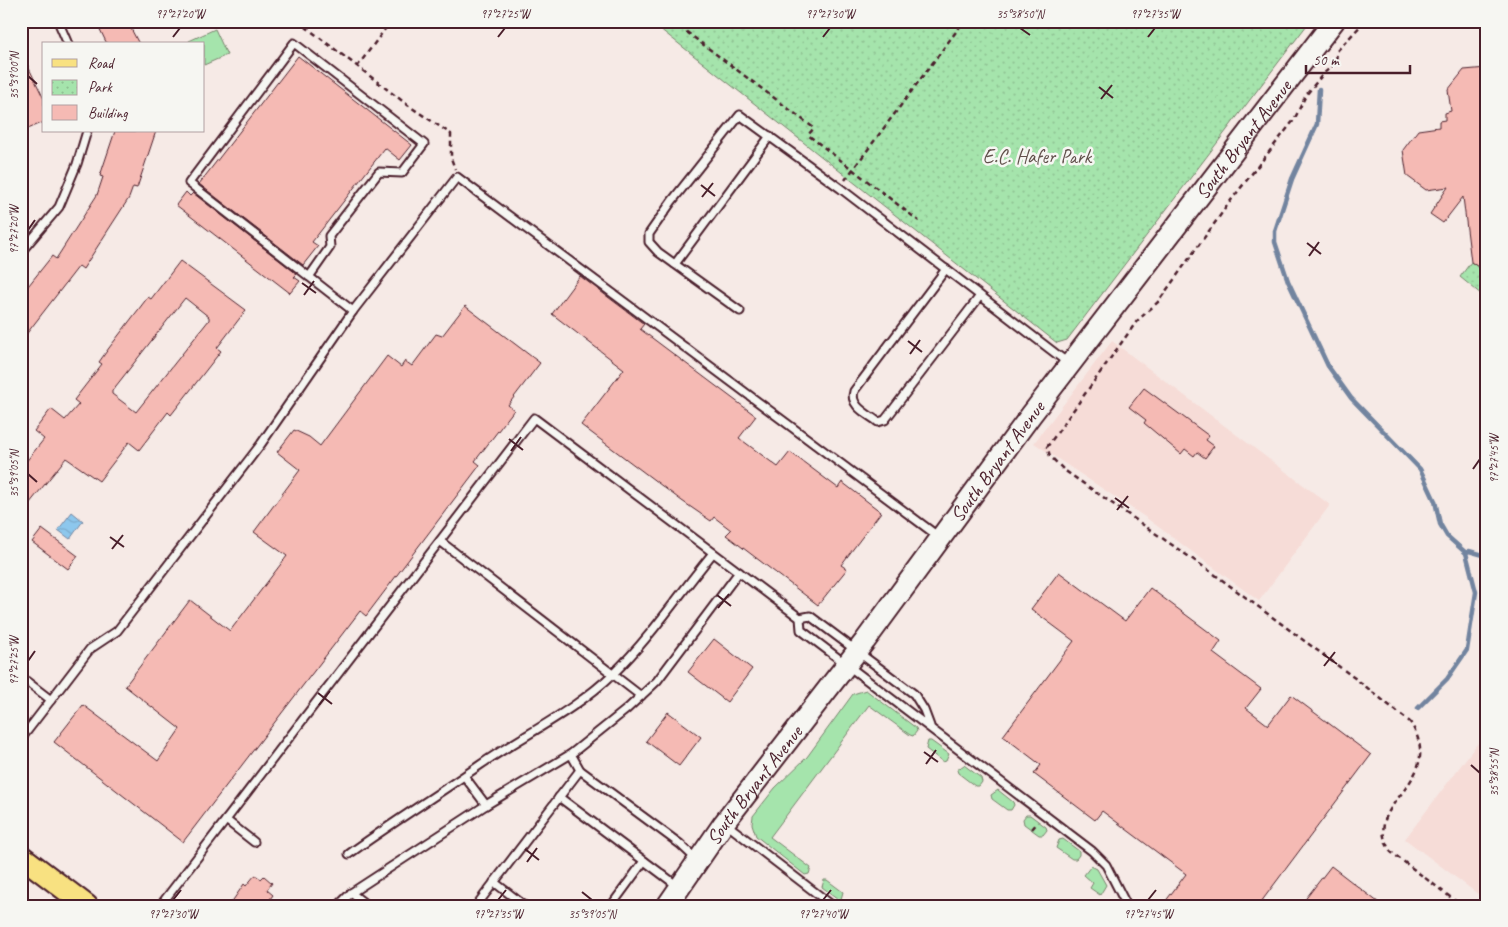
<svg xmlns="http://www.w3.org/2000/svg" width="1508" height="927" viewBox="0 0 1508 927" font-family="Caveat,sans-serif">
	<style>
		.built { fill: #f6dcd7 }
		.grass { fill: #a5e4ac; stroke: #78826c }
		.park { fill: url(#park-dots); stroke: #78826c }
		.water { fill: url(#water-waves); stroke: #72849f }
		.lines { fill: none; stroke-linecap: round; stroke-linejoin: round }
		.stream { stroke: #72849f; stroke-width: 4.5 }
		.building { fill: #f5bab4; stroke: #4a1f2b; fill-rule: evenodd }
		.service-casing { stroke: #4a1f2b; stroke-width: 11 }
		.secondary-casing { stroke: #4a1f2b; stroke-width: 24 }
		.primary-casing { stroke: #4a1f2b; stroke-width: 25 }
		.path { stroke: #4a1f2b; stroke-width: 2.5; stroke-dasharray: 5 4; stroke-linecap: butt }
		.service { stroke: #f6f6f2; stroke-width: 7 }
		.secondary { stroke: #f6f6f2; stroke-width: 20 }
		.primary { stroke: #f8e181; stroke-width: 21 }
		.ticks { fill: none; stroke: #4a1f2b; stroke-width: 2 }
		.labels { text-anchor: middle; stroke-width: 5; stroke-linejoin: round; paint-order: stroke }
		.street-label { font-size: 20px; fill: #4a1f2b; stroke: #f6f6f2 }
		.park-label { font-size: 20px; fill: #61504b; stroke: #f6f6f2 }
		.neatline { fill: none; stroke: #4a1f2b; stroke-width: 2 }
		.ticks-label { font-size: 12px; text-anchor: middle; fill: #4a1f2b }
	</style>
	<defs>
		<pattern id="park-dots" width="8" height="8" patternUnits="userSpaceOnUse" patternTransform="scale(1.25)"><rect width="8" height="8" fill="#a5e4ac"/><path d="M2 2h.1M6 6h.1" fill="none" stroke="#90c394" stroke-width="1.8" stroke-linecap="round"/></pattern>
		<pattern id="water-waves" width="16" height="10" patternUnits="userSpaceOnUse" patternTransform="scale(1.25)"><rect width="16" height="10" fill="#8dc7ed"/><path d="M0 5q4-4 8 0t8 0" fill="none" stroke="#7baacb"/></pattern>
	</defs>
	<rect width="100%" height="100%" fill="#f6eae6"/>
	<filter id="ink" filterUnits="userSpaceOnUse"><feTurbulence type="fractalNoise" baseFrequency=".02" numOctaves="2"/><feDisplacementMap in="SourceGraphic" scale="10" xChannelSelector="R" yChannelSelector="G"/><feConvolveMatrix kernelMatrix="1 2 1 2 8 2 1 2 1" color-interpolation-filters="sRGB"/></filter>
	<g filter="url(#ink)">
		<g class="built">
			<polygon points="1112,341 1330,505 1259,601 1145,517 1034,443"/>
			<polygon points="1487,731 1487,901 1405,839"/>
		</g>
		<g class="grass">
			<polygon points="215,29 227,55 204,65 204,44 190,44 189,41"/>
			<polygon points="866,690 916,728 917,731 913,736 910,735 869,705 770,837 811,868 809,874 805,875 756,836 752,824 753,816 775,788 807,757 853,694"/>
			<polygon points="928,741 931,741 949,754 946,761 943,762 926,749"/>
			<polygon points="964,765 981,778 982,782 979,786 975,786 958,773 957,770"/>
			<polygon points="998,790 1013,802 1014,805 1011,810 1007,810 992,799 991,795"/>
			<polygon points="1026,815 1030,815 1046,827 1047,830 1043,835 1039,835 1024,824 1023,819"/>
			<polygon points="1063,839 1079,851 1079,855 1076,859 1072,859 1056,848 1059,840"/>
			<polygon points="1091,866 1097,869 1106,885 1100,895 1090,888 1093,883 1084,875"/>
			<polygon points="824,880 827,880 843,892 841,899 838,899 822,887"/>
		</g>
		<g class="park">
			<polygon points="650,21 1310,21 1067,340 1057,343"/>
			<polygon points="1471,262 1487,273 1487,299 1460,277"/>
		</g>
		<polygon class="water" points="72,512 83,521 70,539 58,530"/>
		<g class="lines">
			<g class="stream">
				<polyline points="1319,89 1317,124 1292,179 1275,231 1275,242 1288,281 1328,366 1351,398 1420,469 1435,501 1440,524 1447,536 1466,553 1476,592 1467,650 1447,679 1418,708"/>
				<polyline points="1466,553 1469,551 1487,556"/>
			</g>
		</g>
		<g class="building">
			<polygon points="96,21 127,21 139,44 107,44"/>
			<polygon points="21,52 44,99 44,122 21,132"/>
			<polygon points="298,56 412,145 400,160 385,148 312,242 318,246 303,265 199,184"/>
			<polygon points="1487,68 1487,273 1471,262 1463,197 1443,223 1430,214 1448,187 1426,190 1407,176 1403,150 1418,130 1439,127 1439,121 1445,120 1445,113 1451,111 1448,90 1464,70"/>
			<polygon points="115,131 156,131 137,188 133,187 129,198 83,269 79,266 21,341 21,295 52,256 56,259 97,195 103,177 100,176"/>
			<polygon points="186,192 190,196 193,193 297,274 294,277 300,281 290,293 176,205"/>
			<path d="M180,261L246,310L217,348L221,351L171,415L168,412L139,450L129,442L99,481L66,458L21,514V468L44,439L34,431L51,409L65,420L79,404L74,400L102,364L99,362L109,348L148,297L151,299ZM185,298L209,317V320L136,412L112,394V391Z"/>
			<polygon points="580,276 644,324 640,329 756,416 739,438 778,467 790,452 838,488 842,482 881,512 841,565 847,569 818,605 726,535 731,530 714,517 711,521 682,501 581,425 624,369 552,314"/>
			<polygon points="465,306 540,363 508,405 514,410 475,461 480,465 366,616 360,611 183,842 54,742 83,705 158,761 180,729 125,686 190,600 230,631 287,556 254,532 300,470 277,452 294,430 309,437 320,446 387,356 401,367 405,361 412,366 436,334 442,336"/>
			<polygon points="1144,388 1209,436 1206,440 1214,446 1205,458 1197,452 1194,456 1185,449 1181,454 1144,423 1146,420 1129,407"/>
			<polygon points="42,529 78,556 68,569 32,542"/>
			<polygon points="1059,572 1125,621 1150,588 1221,641 1213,653 1261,689 1246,708 1268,725 1291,695 1371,755 1258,906 1162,906 1186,874 1102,811 1095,820 1034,774 1041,765 1003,736 1074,641 1031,609"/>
			<polygon points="714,639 752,669 727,702 688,672"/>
			<polygon points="668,712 701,737 679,766 646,741"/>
			<polygon points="1331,866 1383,906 1300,906"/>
			<polygon points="255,875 261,879 264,876 272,883 267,890 273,895 265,906 229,906 244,884 246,886"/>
		</g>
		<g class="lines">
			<g class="service-casing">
				<g id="service">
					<polyline points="58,21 68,44"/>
					<polyline points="21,252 59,207 77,164 87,131"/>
					<polyline points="675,264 770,136"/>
					<path d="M946,269L854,391C849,406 868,414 878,422L885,420L980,296"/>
					<polyline points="309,277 330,247 329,236 379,172 402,173 424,144 294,43 189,183 353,311"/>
					<polyline points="740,311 658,252 649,242 649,234 672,201 740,115 840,188 1068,363"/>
					<polyline points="440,541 641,696"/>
					<polyline points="800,618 810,616 914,694 924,710 930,726"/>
					<polyline points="21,677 51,700"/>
					<polyline points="21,739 90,649 117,631 261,444 353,311 457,177 939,537"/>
					<polyline points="571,754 580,770 680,844 696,859"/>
					<polyline points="465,777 486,805"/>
					<polyline points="559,797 679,887"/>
					<polyline points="226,820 254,842"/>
					<polyline points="725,823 833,906"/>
					<path d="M349,854C392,823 437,795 480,765C525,734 575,711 614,673C651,637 680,593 713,553"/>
					<polyline points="494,882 525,906"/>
					<polyline points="351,893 368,906"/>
					<polyline points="160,906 534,418 800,618 801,630 1092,851 1106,865 1127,906"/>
					<polyline points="338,906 351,893 486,805 571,754 627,709 657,681 739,572"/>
					<polyline points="476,906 580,770"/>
					<polyline points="611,906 644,861"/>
				</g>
			</g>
			<g class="secondary-casing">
				<g id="secondary">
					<path id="s1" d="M667,906L724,823L865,641L1031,415L1334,21"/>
				</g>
			</g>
			<g class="primary-casing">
				<polyline id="primary" points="21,856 87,906"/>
			</g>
			<g class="path">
				<polyline points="298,21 409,106 451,134 451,158 455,169"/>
				<polyline points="672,21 814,128 808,135 919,221"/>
				<path d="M1365,21L1337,51L1336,63L1323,74L1306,95L1294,120L1232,199L1158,302L1137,321L1047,447L1050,456L1064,470L1214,574L1360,682L1410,722C1450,785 1357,802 1391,852L1462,906"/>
				<polyline points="357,67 391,21"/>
				<polyline points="845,180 964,21"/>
				<polyline points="1032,829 1038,822"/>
			</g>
			<use href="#service" class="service"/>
			<use href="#secondary" class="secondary"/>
			<use href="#primary" class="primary"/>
		</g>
	</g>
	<path class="ticks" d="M1020,28L1030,35M173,37L180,28M498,37L505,28M823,37L830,28M1148,37L1155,28M28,76L37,84M1099,87L1113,98M1101,99L1112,85M701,185L715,196M702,197L713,183M28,230L35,220M1307,243L1321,254M1309,256L1319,242M302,283L316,293M304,295L314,281M908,341L922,352M910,354L920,340M509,439L523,450M511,451L521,437M1473,469L1480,459M28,474L37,482M1115,498L1129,508M1117,510L1128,496M110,537L124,547M112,549L123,535M717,595L731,606M718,608L729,594M1323,654L1337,664M28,661L35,651M1324,666L1335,652M318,693L332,704M319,705L330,691M924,752L938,762M926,764L936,750M1471,765L1480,773M525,849L539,860M527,862L537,848M582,892L592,900M173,900L181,890M498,900L506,890M823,900L831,890M1148,900L1156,890"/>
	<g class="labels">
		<g class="street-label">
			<text dy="7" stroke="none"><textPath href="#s1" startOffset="959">South Bryant Avenue</textPath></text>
			<text dy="7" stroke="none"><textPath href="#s1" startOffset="554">South Bryant Avenue</textPath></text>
			<text dy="7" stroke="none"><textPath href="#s1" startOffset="149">South Bryant Avenue</textPath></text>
		</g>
		<g class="park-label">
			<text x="1037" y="163">E.C. Hafer Park</text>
		</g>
	</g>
	<rect width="1508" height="927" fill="none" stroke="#f6f6f2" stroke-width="55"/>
	<rect x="42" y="42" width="162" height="90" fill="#f6f6f2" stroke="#b1a0a2"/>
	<rect x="52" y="59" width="25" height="8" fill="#f8e181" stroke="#b1a0a2"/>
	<text x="88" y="68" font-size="15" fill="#4a1f2b">Road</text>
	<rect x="52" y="80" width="25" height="15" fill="url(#park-dots)" stroke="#b1a0a2"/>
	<text x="88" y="92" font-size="15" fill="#4a1f2b">Park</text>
	<rect x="52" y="105" width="25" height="15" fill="#f5bab4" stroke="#b1a0a2"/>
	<text x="88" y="118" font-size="15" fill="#4a1f2b">Building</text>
	<path d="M1306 65v8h104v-8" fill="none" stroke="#4a1f2b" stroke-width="2.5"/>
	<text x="1313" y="65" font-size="15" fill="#4a1f2b" stroke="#f6f6f2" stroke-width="4" paint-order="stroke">50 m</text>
	<rect x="28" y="28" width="1452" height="872" class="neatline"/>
	<g class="ticks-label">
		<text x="180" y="18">97°27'20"W</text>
		<text x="505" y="18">97°27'25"W</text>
		<text x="830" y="18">97°27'30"W</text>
		<text x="1020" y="18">35°38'50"N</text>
		<text x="1155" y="18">97°27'35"W</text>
		<text transform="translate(14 76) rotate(-90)" y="4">35°39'00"N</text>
		<text transform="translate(14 230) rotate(-90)" y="4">97°27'20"W</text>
		<text transform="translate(1494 459) rotate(-90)" y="4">97°27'45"W</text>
		<text transform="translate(14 474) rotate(-90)" y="4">35°39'05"N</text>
		<text transform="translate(14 661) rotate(-90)" y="4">97°27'25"W</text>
		<text transform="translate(1494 773) rotate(-90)" y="4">35°38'55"N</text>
		<text x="173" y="918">97°27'30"W</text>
		<text x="498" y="918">97°27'35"W</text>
		<text x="592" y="918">35°39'05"N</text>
		<text x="823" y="918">97°27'40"W</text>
		<text x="1148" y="918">97°27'45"W</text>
	</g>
</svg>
